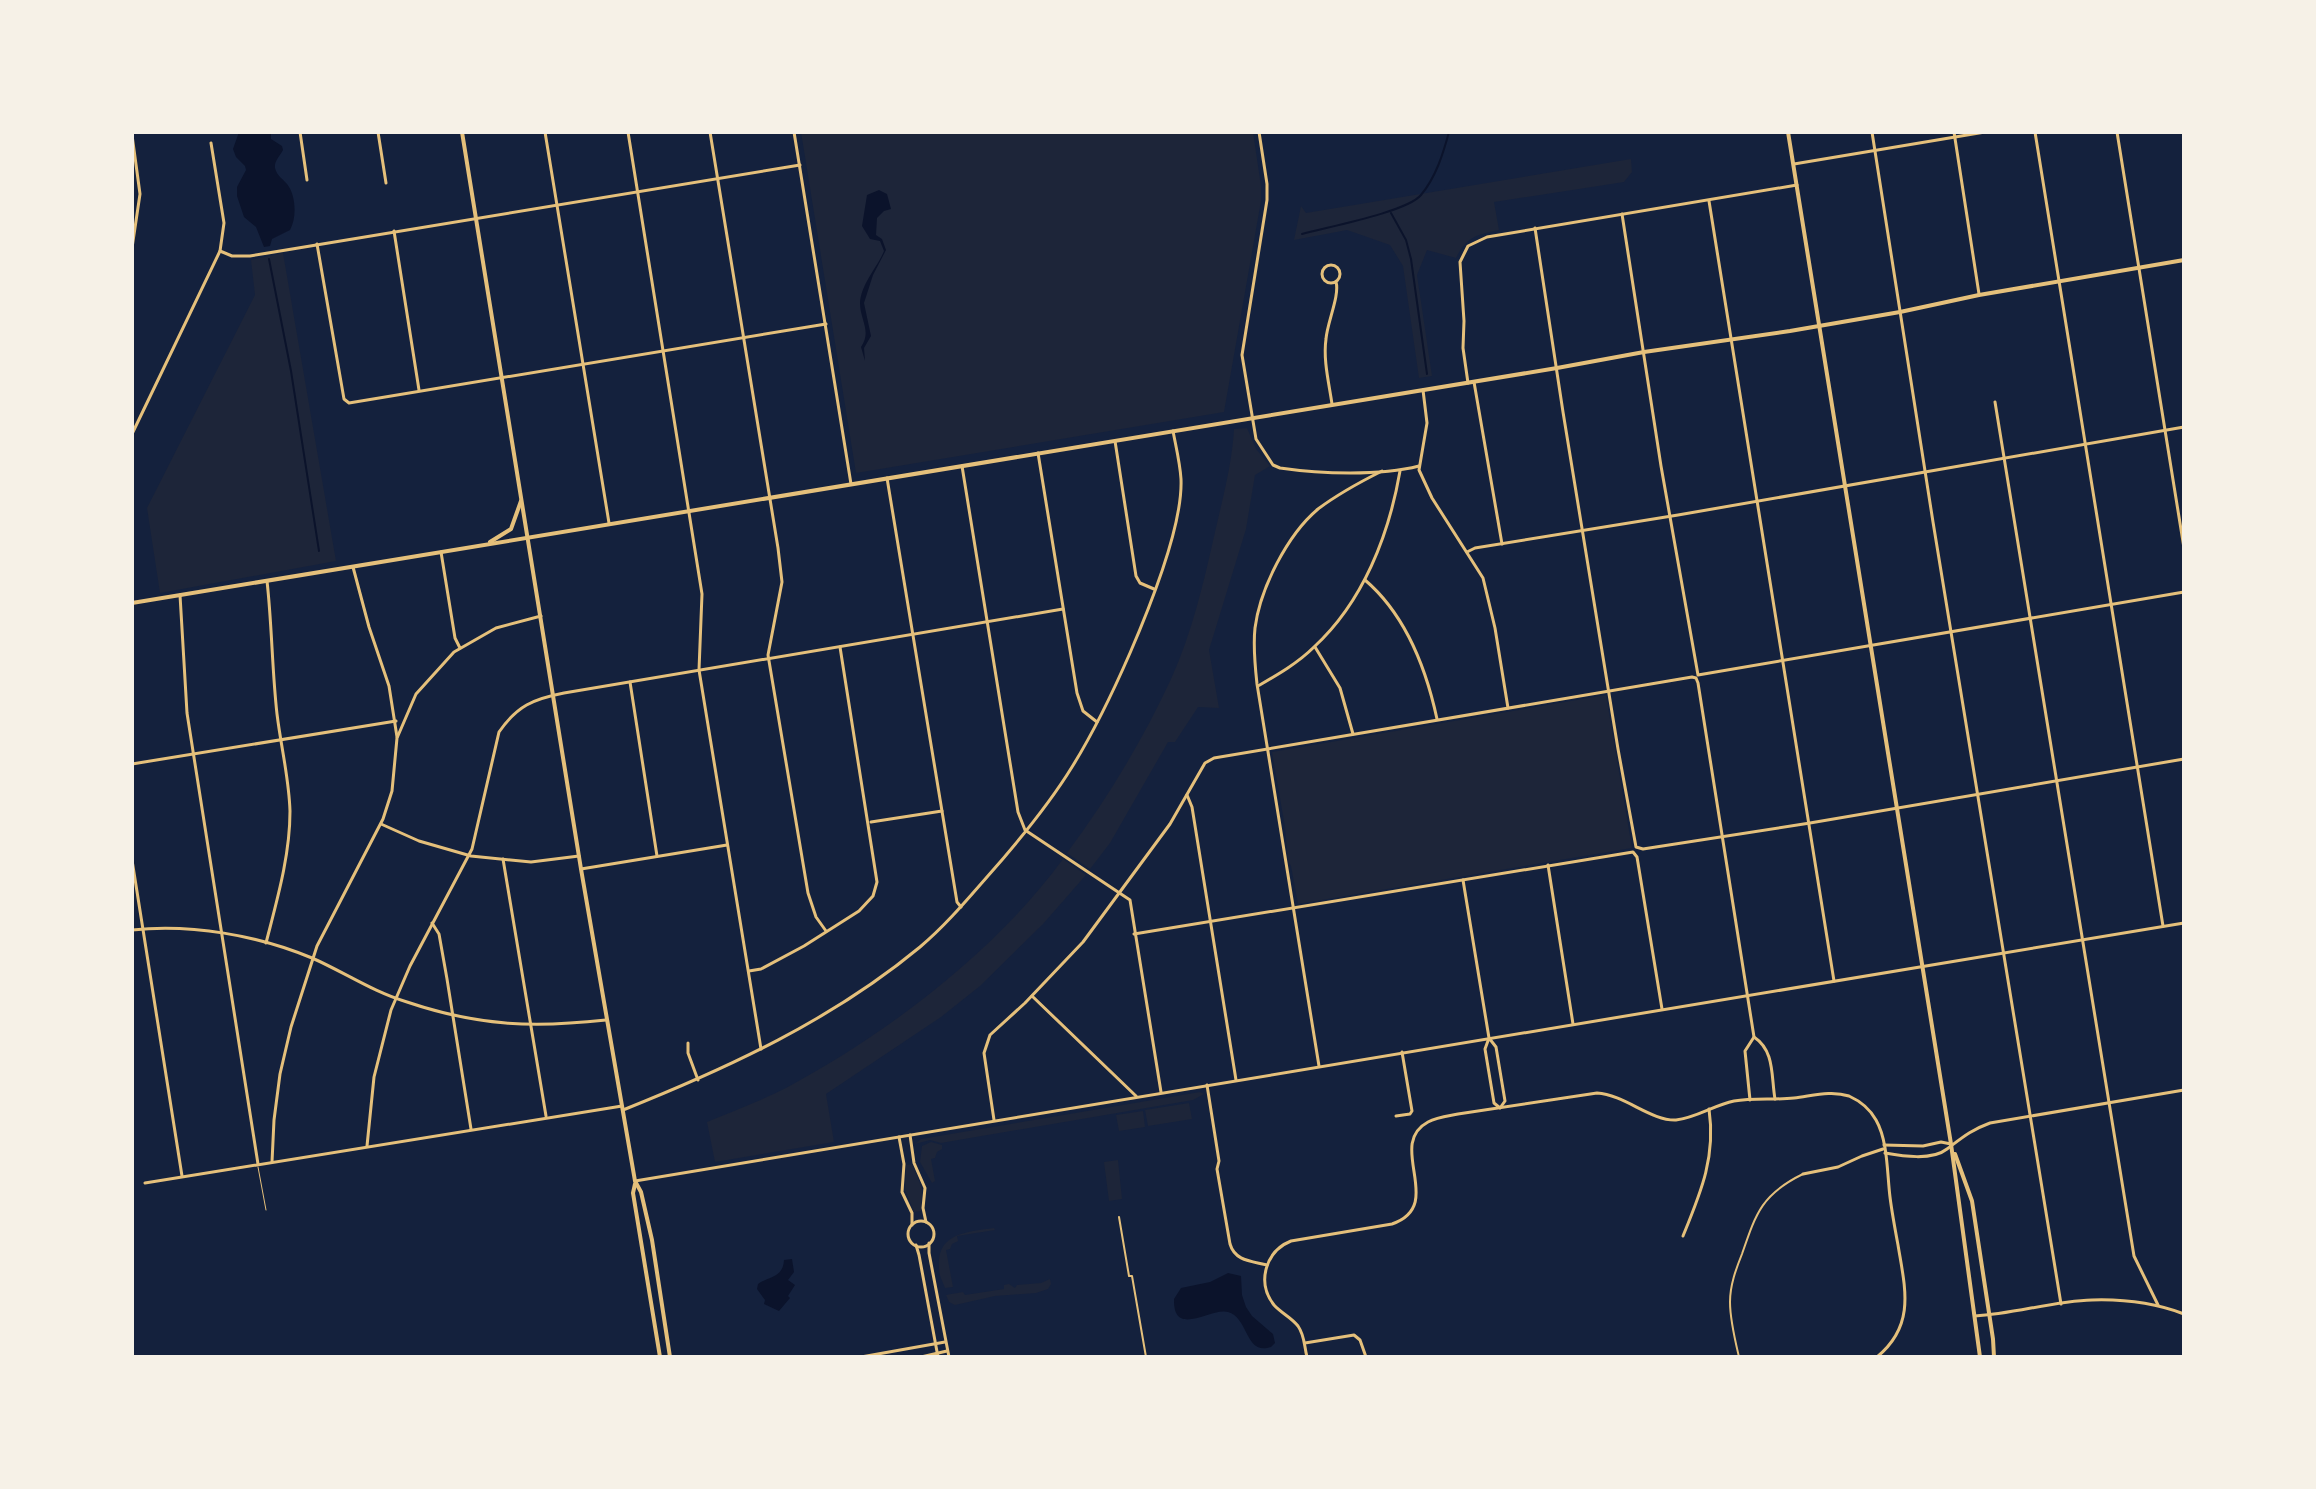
<svg xmlns="http://www.w3.org/2000/svg" width="2316" height="1489" viewBox="0 0 2316 1489" font-family="Inter,sans-serif">
	<style>
		.green { fill: #1d2539 }
		.water { fill: #0b132b }
		.lines { fill: none; stroke-linecap: round; stroke-linejoin: round }
		.stream { stroke: #0b132b; stroke-width: 2 }
		.service { stroke: #e5c07b; stroke-width: 1 }
		.pedestrian { stroke: #e5c07b; stroke-width: 2 }
		.minor { stroke: #e5c07b; stroke-width: 3 }
		.tertiary { stroke: #e5c07b; stroke-width: 3 }
		.secondary { stroke: #e5c07b; stroke-width: 4 }
	</style>
	<rect width="100%" height="100%" fill="#14213d"/>
	<g class="green">
		<polygon points="801,132 1253,132 1261,186 1261,201 1224,412 856,473"/>
		<path d="M1631,159L1632,172L1624,182L1494,202L1499,230C1477,235 1467,236 1456,258L1427,250L1417,275L1432,376L1419,378L1403,266L1390,245L1347,230L1294,240L1301,206L1306,213Z"/>
		<polygon points="283,253 336,561 160,593 147,508 255,295 251,260"/>
		<path d="M1247,428L1256,449L1270,466L1255,475L1246,529L1209,650L1219,708L1198,707L1175,742H1168L1110,843L1090,869L1067,853C1107,799 1143,740 1171,679C1192,633 1204,581 1215,532C1223,497 1232,464 1234,429Z"/>
		<polygon points="1606,695 1632,848 1298,904 1291,866 1288,861 1285,827 1272,752"/>
		<path d="M1063,859L1086,875L1043,924L980,986L941,1017L826,1094L834,1142L715,1162L707,1122C733,1111 761,1101 786,1088C888,1033 994,953 1063,859Z"/>
		<polygon points="1200,1092 1204,1094 1193,1100 941,1143 930,1140 915,1144 921,1139"/>
		<polygon points="1189,1103 1192,1119 1148,1126 1145,1110"/>
		<polygon points="1143,1111 1145,1127 1119,1131 1116,1115"/>
		<polygon points="931,1142 942,1145 942,1149 937,1152 935,1158 931,1159 935,1181 932,1183 920,1162 922,1146"/>
		<polygon points="1118,1160 1122,1199 1109,1201 1104,1162"/>
		<polygon points="912,1164 922,1188 921,1211 914,1212 905,1190 906,1165"/>
		<path d="M994,1228L995,1230L957,1236L958,1241L952,1244L950,1249L946,1250L953,1287L945,1288C943,1282 939,1276 939,1269C936,1233 966,1232 994,1228Z"/>
		<polygon points="1050,1279 1051,1284 1048,1289 1036,1293 995,1296 955,1305 949,1302 946,1295 963,1292 965,1295 1004,1289 1004,1285 1009,1284 1015,1288 1017,1285 1041,1283"/>
	</g>
	<g class="water">
		<path d="M239,132H273L271,134V139L282,146L283,150C280,156 274,161 275,168C277,176 283,179 287,184C296,195 297,218 290,230L272,239L270,246L264,247L256,227L244,217L237,196V187L246,170L245,166L236,157L233,149Z"/>
		<path d="M879,190L887,194L891,209L884,211L877,218L876,235L882,239L886,250L873,275L864,303L871,336L864,348L865,361L861,347C872,331 860,320 860,303C861,284 877,268 884,251L880,241L870,239L862,226L867,195Z"/>
		<path d="M792,1259L794,1272L788,1280L795,1285L788,1296L790,1298L779,1311L764,1304L765,1300L757,1289L758,1284C769,1276 783,1278 784,1260Z"/>
		<path d="M1228,1273L1241,1276L1242,1295L1246,1307L1252,1316L1273,1334L1275,1343L1271,1347C1245,1356 1249,1318 1228,1312C1211,1307 1173,1339 1174,1299L1181,1288L1210,1282Z"/>
	</g>
	<g class="lines">
		<g class="stream">
			<polyline points="1391,213 1406,240 1411,259 1427,374"/>
			<path d="M1302,234C1327,227 1407,212 1421,195C1436,177 1443,154 1449,132"/>
			<polyline points="269,259 291,371 319,551"/>
		</g>
		<polyline class="service" points="258,1167 266,1210"/>
		<g class="pedestrian">
			<polyline points="1119,1217 1129,1276 1132,1276 1146,1357"/>
			<path d="M1739,1357C1735,1340 1730,1320 1730,1302C1730,1285 1736,1269 1742,1254C1756,1213 1762,1194 1803,1174"/>
		</g>
		<g class="minor">
			<polyline points="300,132 307,180"/>
			<polyline points="378,132 386,183"/>
			<polyline points="545,132 609,523"/>
			<polyline points="628,132 702,594 699,670 761,1049"/>
			<polyline points="710,132 778,548 782,582 768,655 808,893 816,917 826,931"/>
			<polyline points="794,132 851,484"/>
			<path d="M1259,132L1267,184V200L1242,355L1256,439L1273,465L1280,468C1321,474 1380,476 1419,466"/>
			<polyline points="1872,132 1933,522 2061,1304"/>
			<polyline points="1954,132 1979,294"/>
			<polyline points="2035,132 2163,926"/>
			<polyline points="2117,132 2184,548"/>
			<polyline points="132,135 140,194 132,248"/>
			<polyline points="1794,164 1985,132"/>
			<polyline points="1709,201 1834,981"/>
			<polyline points="1622,214 1661,466 1698,675 2184,592"/>
			<polyline points="1535,228 1563,412 1618,749 1636,847 1643,849 1810,823 2184,759"/>
			<polyline points="394,231 419,390"/>
			<polyline points="317,244 344,399 349,403 826,324"/>
			<polyline points="220,251 232,256 250,256 800,165"/>
			<circle cx="1331" cy="274" r="9"/>
			<polyline points="1474,382 1502,544"/>
			<polyline points="1468,383 1463,348 1464,321 1460,262 1468,246 1487,237 1797,185"/>
			<polyline points="1423,390 1427,423 1419,470 1432,498 1483,578 1495,628 1508,708"/>
			<polyline points="1995,402 2134,1256 2158,1305"/>
			<path d="M1332,404C1329,383 1323,360 1326,339C1327,323 1340,295 1336,282"/>
			<polyline points="132,434 220,251 224,223 211,143"/>
			<polyline points="1115,441 1136,576 1140,583 1154,589"/>
			<polyline points="1038,453 1077,693 1083,711 1097,722"/>
			<polyline points="962,466 1018,812 1025,830 1130,900 1161,1092"/>
			<polyline points="887,478 957,902 961,907"/>
			<polyline points="441,552 455,638 460,648"/>
			<polyline points="1467,552 1475,548 1678,515 2184,427"/>
			<polyline points="353,567 369,627 389,686 397,737"/>
			<path d="M1365,580C1406,615 1426,668 1437,719"/>
			<polyline points="180,595 187,713 258,1164"/>
			<polyline points="1315,647 1340,688 1353,734"/>
			<polyline points="630,682 657,856"/>
			<path d="M1258,686C1277,675 1298,663 1314,647C1363,602 1389,535 1400,471"/>
			<polyline points="132,764 396,721"/>
			<polyline points="1187,795 1192,807 1236,1080"/>
			<polyline points="871,822 942,811"/>
			<polyline points="381,824 419,841 471,856 531,862 579,856"/>
			<polyline points="503,859 546,1116"/>
			<polyline points="132,860 182,1176"/>
			<polyline points="1548,865 1573,1024"/>
			<polyline points="581,869 727,845"/>
			<polyline points="1463,880 1489,1038 1485,1049 1494,1103 1500,1108 1505,1101 1496,1047 1489,1038"/>
			<polyline points="432,923 439,934 447,979 471,1129"/>
			<path d="M132,930C192,924 257,935 312,958C344,972 373,992 407,1002C478,1026 533,1028 606,1020"/>
			<polyline points="1134,934 1633,852 1637,857 1662,1009"/>
			<path d="M266,943C277,900 290,856 290,811C289,778 281,747 277,714C272,670 272,625 267,581"/>
			<polyline points="749,971 761,969 804,946 859,911 873,896 877,882 840,647"/>
			<polyline points="1032,996 1136,1096"/>
			<polyline points="688,1043 688,1053 698,1080"/>
			<path d="M1319,1066L1257,684C1255,666 1253,646 1255,628C1260,589 1287,535 1318,509C1338,494 1360,482 1382,471"/>
			<path d="M1207,1085L1219,1161L1217,1169L1230,1244C1235,1261 1251,1261 1267,1265"/>
			<polyline points="1750,1100 1745,1051 1754,1037"/>
			<path d="M623,1110C728,1068 832,1020 920,947C945,926 966,901 987,877C1018,842 1048,806 1072,767C1095,730 1113,692 1130,653C1149,609 1183,526 1181,479C1180,463 1176,447 1173,431"/>
			<polyline points="1396,1116 1410,1114 1412,1111 1402,1052"/>
			<path d="M994,1120L984,1053L990,1035L1025,1003L1083,942L1170,824L1205,763L1214,758L1692,677L1696,678L1698,683L1754,1037C1775,1051 1771,1076 1775,1099"/>
			<polyline points="910,1135 914,1163 925,1188 923,1208 926,1222"/>
			<polyline points="899,1137 904,1164 902,1192 912,1213 912,1225"/>
			<polyline points="1884,1145 1923,1146 1941,1142 1951,1144"/>
			<path d="M367,1146L374,1077L391,1010L410,966L472,849L499,732C517,706 533,699 564,693L1063,609"/>
			<path d="M1885,1153C1902,1156 1932,1161 1947,1149C1963,1137 1971,1130 1990,1123L2184,1090"/>
			<polyline points="272,1162 274,1120 280,1074 291,1027 317,946 383,819 392,791 397,738 416,694 454,652 496,628 541,616"/>
			<polyline points="1803,1174 1838,1167 1862,1156 1883,1149"/>
			<polyline points="145,1183 622,1106"/>
			<circle cx="921" cy="1234" r="13"/>
			<path d="M1683,1236C1701,1192 1716,1157 1709,1109"/>
			<polyline points="929,1243 929,1253 949,1357"/>
			<polyline points="916,1245 919,1255 938,1357"/>
			<path d="M1975,1316C2014,1314 2053,1301 2092,1300C2123,1299 2155,1303 2184,1314"/>
			<polyline points="1305,1343 1354,1335 1360,1340 1366,1357"/>
			<polyline points="861,1357 945,1342"/>
			<polyline points="921,1357 947,1351"/>
			<path d="M1307,1357C1304,1346 1305,1336 1298,1326C1291,1317 1281,1313 1274,1305C1256,1282 1266,1251 1291,1241L1392,1224C1447,1205 1385,1145 1428,1122C1437,1117 1448,1116 1458,1114L1597,1093C1625,1095 1651,1121 1676,1120C1696,1118 1714,1105 1734,1101C1753,1098 1774,1100 1794,1098C1812,1096 1831,1090 1849,1096C1860,1101 1870,1109 1876,1120C1888,1141 1887,1173 1890,1197C1892,1213 1895,1229 1898,1245C1905,1288 1916,1325 1877,1357"/>
		</g>
		<polyline class="tertiary" points="635,1181 2184,923"/>
		<g class="secondary">
			<polyline points="462,132 581,869 635,1181 641,1192 652,1240 670,1357"/>
			<polyline points="1788,132 1951,1144 1980,1357"/>
			<polyline points="490,542 511,529 521,501"/>
			<polyline points="132,603 1557,368 1644,352 1790,331 1900,312 1979,295 2184,260"/>
			<polyline points="1955,1154 1972,1201 1993,1339 1994,1357"/>
			<polyline points="635,1184 633,1193 660,1357"/>
		</g>
	</g>
	<rect width="2316" height="1489" fill="none" stroke="#f6f1e7" stroke-width="268"/>
</svg>
